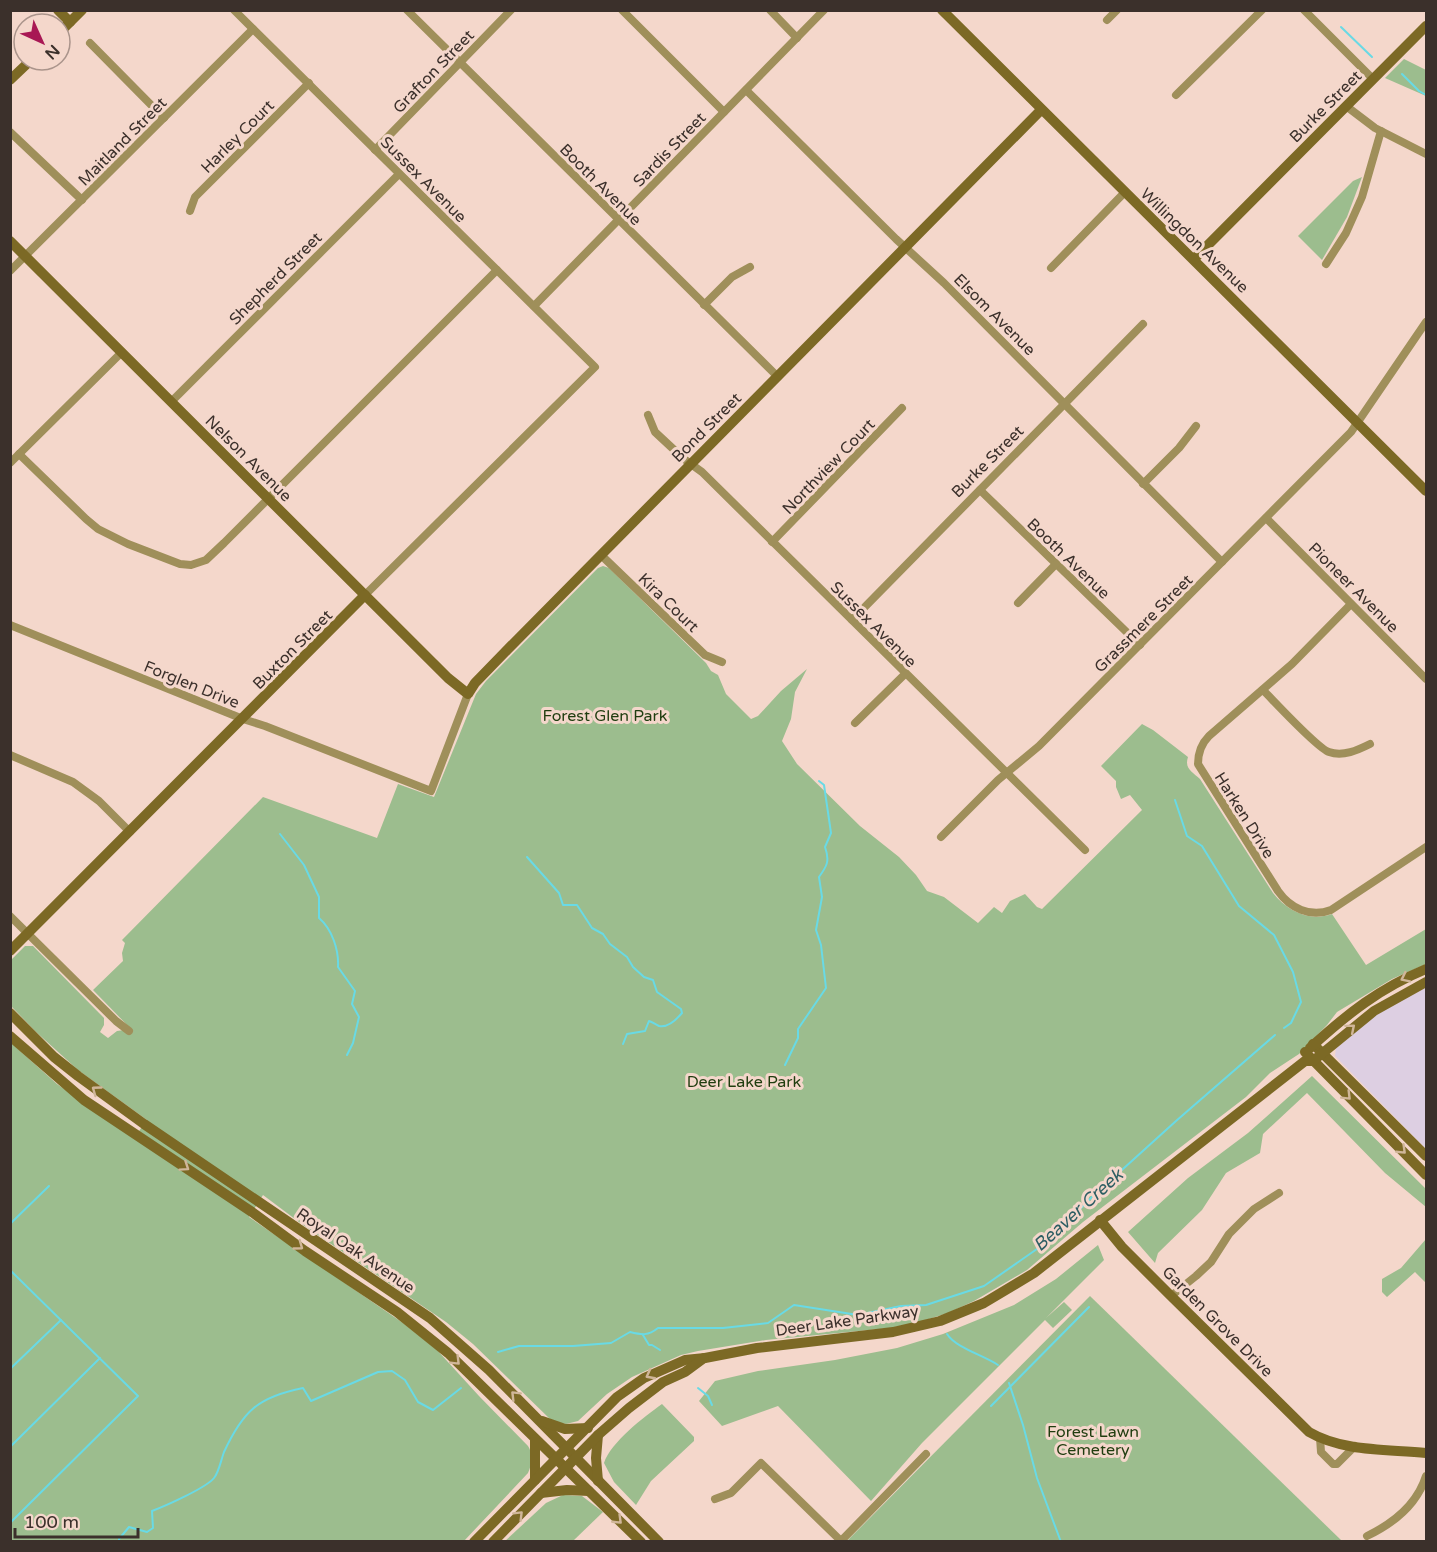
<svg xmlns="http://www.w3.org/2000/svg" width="1437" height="1552" viewBox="0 0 1437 1552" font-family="'Varela Round',sans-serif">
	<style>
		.education { fill: #ddcfe2 }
		.green { fill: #9cbd8e }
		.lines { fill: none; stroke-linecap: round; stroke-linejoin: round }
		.stream { stroke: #69dae5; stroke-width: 2 }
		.street { stroke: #9f8f5a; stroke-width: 8 }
		.secondary { stroke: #7c6925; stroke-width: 10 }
		.oneway { stroke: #d0b699 }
		.labels { text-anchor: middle; stroke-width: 6; stroke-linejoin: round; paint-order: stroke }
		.street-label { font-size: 16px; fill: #3b302b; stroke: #f4d7cb }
		.park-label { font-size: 16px; fill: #1f3d0f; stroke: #f4d7cb }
		.water-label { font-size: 18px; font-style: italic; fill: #2d5e63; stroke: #f4d7cb }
	</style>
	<rect width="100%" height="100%" fill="#f4d7cb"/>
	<polygon class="education" points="1426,987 1426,1149 1335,1056 1336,1048 1374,1016"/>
	<g class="green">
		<polygon points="1404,59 1426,70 1426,96 1385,78"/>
		<polygon points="1362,177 1347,217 1322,260 1298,236 1353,181"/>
		<path d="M603,566L609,568L706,663L711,671L718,675L726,694L751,719L758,716L781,691L807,669L795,692L791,719L782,741L797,764L860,826L899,857L916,875L927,891L944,897L978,923L994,907L1002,913L1010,901L1025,894L1037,907L1042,909L1142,810L1130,795L1121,799L1116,787V781L1101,766L1142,724L1153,730L1188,757C1184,769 1193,772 1200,779L1273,893C1287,911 1309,922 1332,914L1366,965L1426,929V964L1392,979L1337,1012L1327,1025L1299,1054L1270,1073L1246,1097L1083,1222L1027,1270L974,1301L948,1313L919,1322L890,1328L766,1340L698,1351L681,1355L632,1377L607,1394L578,1421L566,1424L552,1421L473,1344L446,1322L303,1225L263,1195L249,1217L403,1323L437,1350L479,1396L528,1446C533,1453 532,1465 528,1473L464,1541H11L10,1042L57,1084L134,1138L147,1120L78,1070L35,1031L11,1006V960L25,946H33L104,1018V1025L100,1032L108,1038L117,1031L131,1029L93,990L123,961L122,953L125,943L122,940L263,797L377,838L398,784L434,797L476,694L486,681L598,568Z"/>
		<polygon points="1312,1076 1426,1189 1426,1207 1385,1173 1307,1093 1263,1134 1260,1153 1226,1173 1202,1210 1158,1253 1155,1263 1128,1232 1188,1178 1248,1133"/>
		<polygon points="1426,1239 1426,1283 1415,1272 1387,1297 1382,1292 1382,1279 1401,1268"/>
		<polygon points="1098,1245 1104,1260 1046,1318 1064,1302 1072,1310 1053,1328 1045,1320 922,1443 871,1501 778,1406 722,1426 699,1401 715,1381 758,1371 835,1360 897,1348 943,1334 1014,1305 1056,1279"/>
		<polygon points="1090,1296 1125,1330 1342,1541 847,1541"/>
		<path d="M662,1404L694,1437V1441L651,1481L636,1505L614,1482L604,1463C611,1442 644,1417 662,1404Z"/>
		<polygon points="563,1495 582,1496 603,1512 573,1541 504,1542 546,1503"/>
	</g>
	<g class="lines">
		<g class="stream">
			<polyline points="1341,27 1372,57"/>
			<polyline points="1402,74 1419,91 1426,95"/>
			<polyline points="1175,800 1187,836 1202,846 1239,906 1274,935 1293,972 1301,1002 1291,1023 1284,1028"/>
			<path d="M280,834L304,865L319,897V918C332,929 339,950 338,967L355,991L352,1004L359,1017L353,1043L347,1055"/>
			<path d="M527,857L559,893L563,905H577L592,928L603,934L610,944L627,957L633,967L644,977L653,980L657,992L681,1009L682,1013C677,1019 668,1028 659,1026C655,1024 652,1022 649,1021L645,1031L627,1034L623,1044"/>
			<path d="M785,1065L798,1038V1029L826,988L821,945L816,930L822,897L819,877C827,866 830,861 825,847L831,833L824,785L819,781"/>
			<polyline points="10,1224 49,1186"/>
			<polyline points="10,1270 138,1396 10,1523"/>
			<path d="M947,1334C956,1348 983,1355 998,1365"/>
			<polyline points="643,1335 649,1345 652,1345 660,1350"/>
			<path d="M498,1352L519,1346H573L611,1343L630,1332C642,1335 648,1336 658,1328H723L768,1323L794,1305L858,1315L901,1306L926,1305L984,1286L1047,1242L1092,1197L1176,1121L1275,1035"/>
			<polyline points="10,1369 61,1320"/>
			<polyline points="1009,1383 1023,1425 1037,1478 1061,1542"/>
			<polyline points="698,1388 708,1396 712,1405"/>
			<polyline points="991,1406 1089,1307"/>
			<polyline points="10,1447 100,1358"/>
			<path d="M119,1542V1539L129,1527L147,1532L153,1528L152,1511C165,1506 206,1488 214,1478C219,1472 221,1460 224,1452C243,1411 258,1397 303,1388L311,1401L378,1372L392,1371L405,1380L418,1402L433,1410L461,1388"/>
		</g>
		<g class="street">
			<polyline points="234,10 595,367 365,595"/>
			<polyline points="407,10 778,377"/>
			<polyline points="622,10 724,112"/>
			<polyline points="770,10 797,38"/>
			<polyline points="1304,10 1373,79"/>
			<polyline points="1107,20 1117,10"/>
			<polyline points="90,43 164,118"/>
			<polyline points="746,90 896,239 944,283 1222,562"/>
			<polyline points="1176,95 1262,10"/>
			<polyline points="1346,106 1375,128 1426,154"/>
			<polyline points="10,132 82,200"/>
			<polyline points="375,150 511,10"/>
			<polyline points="190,211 195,197 309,83"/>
			<polyline points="1326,264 1346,233 1362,197 1381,131"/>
			<polyline points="1051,268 1125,192"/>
			<polyline points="10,271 253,29"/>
			<polyline points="704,305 732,277 750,267"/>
			<polyline points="534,306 824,10"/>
			<polyline points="171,402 399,174"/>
			<polyline points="648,415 655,432 684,459 702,472 1085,850"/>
			<polyline points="19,454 86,519 98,529 128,544 180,564 191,565 206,560 224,543 497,270"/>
			<polyline points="10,463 122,352"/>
			<polyline points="1143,484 1179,448 1196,426"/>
			<polyline points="980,490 1140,645"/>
			<polyline points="1266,518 1426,679"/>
			<polyline points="772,542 902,408"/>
			<polyline points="601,555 705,655 722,662"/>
			<polyline points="1018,603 1056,564"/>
			<path d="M1351,604L1292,664L1209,736C1202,743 1198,753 1198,764L1278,891C1290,908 1310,918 1331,910L1426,847"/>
			<polyline points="852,620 1143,324"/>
			<polyline points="10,625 243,719 265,726 431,791 468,694"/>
			<path d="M1263,690C1274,701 1317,748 1329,752C1343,757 1358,750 1370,744"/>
			<polyline points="855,723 905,674"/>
			<polyline points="10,755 73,782 99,801 130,832"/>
			<polyline points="941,837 998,780 1039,746 1351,432 1426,322"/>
			<polyline points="10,916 116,1021 129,1031"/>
			<polyline points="1171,1296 1196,1276 1211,1262 1229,1234 1254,1209 1279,1193"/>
			<polyline points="1320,1438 1321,1452 1333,1464 1337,1464 1355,1446"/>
			<polyline points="715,1499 731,1493 761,1463 841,1541"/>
			<path d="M1367,1536C1394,1523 1417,1505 1426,1476"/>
			<polyline points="840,1542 926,1454"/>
		</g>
		<g class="secondary">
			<polyline points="58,10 70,22"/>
			<polyline points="942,10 1426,491"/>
			<polyline points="60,32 82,10"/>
			<polyline points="10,80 31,60"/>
			<polyline points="10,241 448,678 468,694 475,683 508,649 1041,110"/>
			<polyline points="1194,259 1426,26"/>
			<polyline points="10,951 365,595"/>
			<polyline points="10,1013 54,1057 78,1076 144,1124 430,1318 489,1370 659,1542"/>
			<polyline points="10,1036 84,1100 252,1212 305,1251 397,1312 448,1353 641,1542"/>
			<polyline points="1313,1044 1426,1156"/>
			<path d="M1310,1048C1347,1014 1380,988 1426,969"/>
			<polyline points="1305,1052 1426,1175"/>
			<path d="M1100,1220L1122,1247L1171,1296L1309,1432C1343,1452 1388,1449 1426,1453"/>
			<polyline points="542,1421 565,1429 588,1428"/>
			<polyline points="535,1480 535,1439"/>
			<polyline points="598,1481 596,1458 598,1435"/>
			<polyline points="541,1493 567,1490 589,1491"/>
			<polyline points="474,1542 617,1397 644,1378 685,1360 705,1358 757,1348 893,1332 940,1321 984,1303 1034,1273 1305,1061 1313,1061 1374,1011 1426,982"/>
			<polyline points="493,1542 598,1435 629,1408 663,1382 685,1372 704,1358"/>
		</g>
	</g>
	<defs><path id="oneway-chevron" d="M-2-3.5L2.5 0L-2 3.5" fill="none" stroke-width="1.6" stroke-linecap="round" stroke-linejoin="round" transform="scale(1.5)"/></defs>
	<g class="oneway">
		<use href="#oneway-chevron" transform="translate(1405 978) rotate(154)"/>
		<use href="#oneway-chevron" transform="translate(1351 1028) rotate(-40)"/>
		<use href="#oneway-chevron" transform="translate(96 1090) rotate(-144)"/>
		<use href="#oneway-chevron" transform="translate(1347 1096) rotate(45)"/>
		<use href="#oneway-chevron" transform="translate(1402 1150) rotate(44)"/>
		<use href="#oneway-chevron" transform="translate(185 1167) rotate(34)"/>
		<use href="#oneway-chevron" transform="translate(299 1246) rotate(36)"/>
		<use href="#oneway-chevron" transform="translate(456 1361) rotate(45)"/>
		<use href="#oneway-chevron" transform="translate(650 1375) rotate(152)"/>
		<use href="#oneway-chevron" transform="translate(515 1395) rotate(-135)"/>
		<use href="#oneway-chevron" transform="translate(519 1515) rotate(-45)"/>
		<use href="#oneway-chevron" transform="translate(618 1520) rotate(44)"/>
	</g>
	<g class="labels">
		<g class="street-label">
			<text transform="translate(433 71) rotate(-46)" y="6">Grafton Street</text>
			<text transform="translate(1325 106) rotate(-45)" y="6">Burke Street</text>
			<text transform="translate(237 136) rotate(-45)" y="6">Harley Court</text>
			<text transform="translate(122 141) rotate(-45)" y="6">Maitland Street</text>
			<text transform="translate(669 149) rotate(-46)" y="6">Sardis Street</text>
			<text transform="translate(424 179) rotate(45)" y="6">Sussex Avenue</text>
			<text transform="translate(601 184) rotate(45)" y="6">Booth Avenue</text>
			<text transform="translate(1195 240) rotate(44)" y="6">Willingdon Avenue</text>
			<text transform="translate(275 278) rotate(-45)" y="6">Shepherd Street</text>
			<text transform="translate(995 314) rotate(45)" y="6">Elsom Avenue</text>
			<text transform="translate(706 427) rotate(-45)" y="6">Bond Street</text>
			<text transform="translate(249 458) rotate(45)" y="6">Nelson Avenue</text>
			<text transform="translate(987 461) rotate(-45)" y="6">Burke Street</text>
			<text transform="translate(828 466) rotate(-46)" y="6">Northview Court</text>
			<text transform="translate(1069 558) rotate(44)" y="6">Booth Avenue</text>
			<text transform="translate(1354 587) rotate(45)" y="6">Pioneer Avenue</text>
			<text transform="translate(669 602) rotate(44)" y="6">Kira Court</text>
			<text transform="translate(1143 623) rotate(-45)" y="6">Grassmere Street</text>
			<text transform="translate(874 624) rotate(45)" y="6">Sussex Avenue</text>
			<text transform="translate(292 649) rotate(-45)" y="6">Buxton Street</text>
			<text transform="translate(192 684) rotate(22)" y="6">Forglen Drive</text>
			<text transform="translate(1245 815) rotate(58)" y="6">Harken Drive</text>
			<text transform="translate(356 1250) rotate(34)" y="6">Royal Oak Avenue</text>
			<text transform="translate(847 1320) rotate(-8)" y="6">Deer Lake Parkway</text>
			<text transform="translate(1218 1321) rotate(45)" y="6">Garden Grove Drive</text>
		</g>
		<g class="park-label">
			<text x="605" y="721">Forest Glen Park</text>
			<text x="744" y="1087">Deer Lake Park</text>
			<text x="1093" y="1437">Forest Lawn<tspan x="1093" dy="18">Cemetery</tspan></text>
		</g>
		<g class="water-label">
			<text transform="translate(1078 1210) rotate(-42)" y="6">Beaver Creek</text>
		</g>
	</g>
	<rect width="1437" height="1552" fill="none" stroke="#3b302b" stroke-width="24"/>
	<g transform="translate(42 42) rotate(135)"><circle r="28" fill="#f4d7cb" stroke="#aa948b" stroke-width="1.5"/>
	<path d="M0-4.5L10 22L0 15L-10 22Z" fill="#a81854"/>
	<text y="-9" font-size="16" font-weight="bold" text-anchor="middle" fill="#3b302b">N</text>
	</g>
	<path d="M15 1528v9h123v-9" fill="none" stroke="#3b302b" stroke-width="3"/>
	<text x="24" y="1528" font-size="18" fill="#3b302b" stroke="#f4d7cb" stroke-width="4.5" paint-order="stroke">100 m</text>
</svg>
